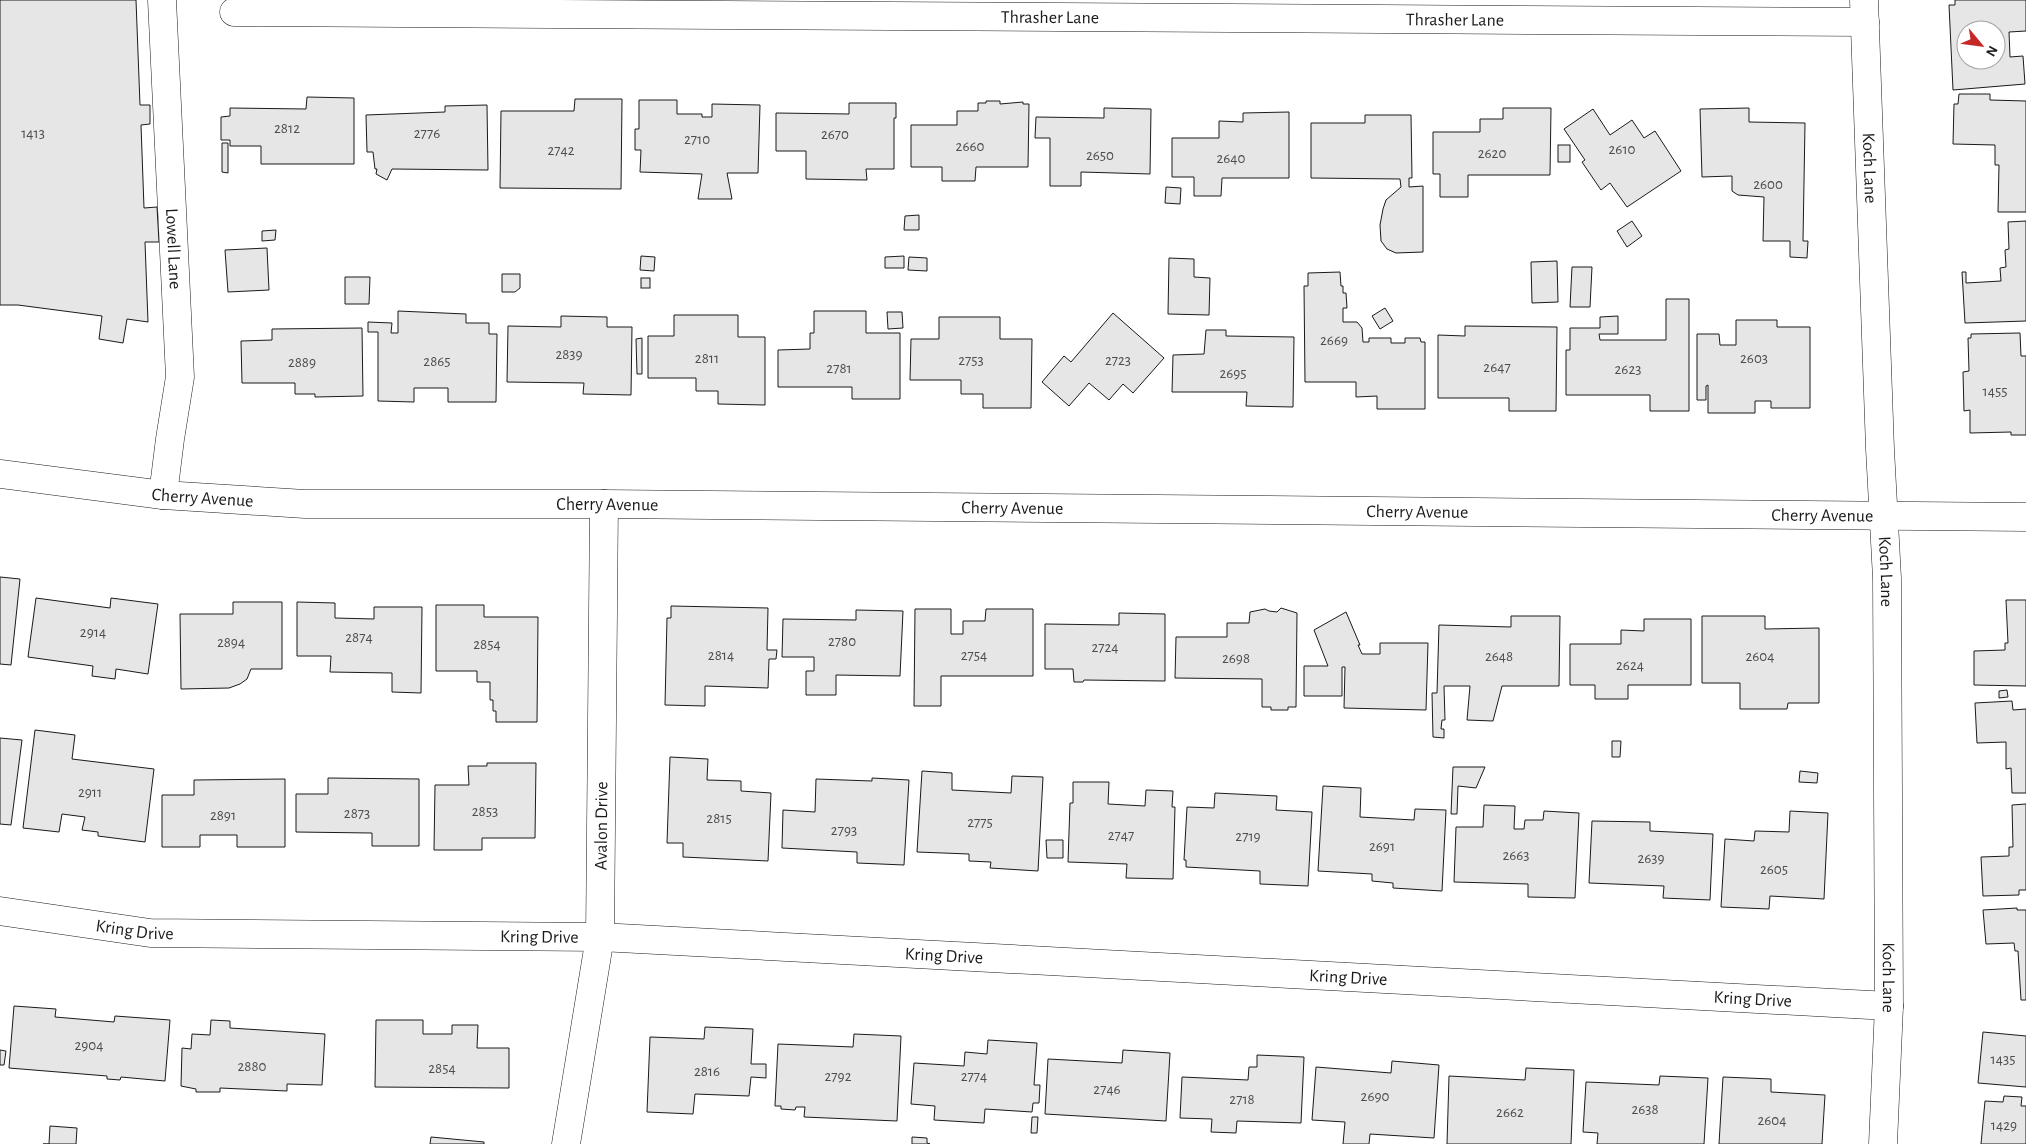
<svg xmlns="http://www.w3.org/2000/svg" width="2026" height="1144" viewBox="0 0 2026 1144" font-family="'Alegreya Sans',sans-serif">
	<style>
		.building { fill: #e6e6e6; stroke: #1a1a1a; fill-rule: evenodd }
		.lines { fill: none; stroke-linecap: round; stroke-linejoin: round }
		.minor-casing { stroke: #1a1a1a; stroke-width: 29 }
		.minor { stroke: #fff; stroke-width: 28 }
		.labels { text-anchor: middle; stroke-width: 4; stroke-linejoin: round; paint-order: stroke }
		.number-label { font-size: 15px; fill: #4d4d4d }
		.street-label { font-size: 18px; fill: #1a1a1a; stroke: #fff }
	</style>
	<rect width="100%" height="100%" fill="#fff"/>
	<g class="building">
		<polygon points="0,0 136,0 140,105 150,105 150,124 141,125 144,208 157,207 159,242 145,242 148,322 127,319 123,343 99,339 102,316 18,305 0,305"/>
		<path d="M1955,0H2026V31L2009,32L2010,57L2023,56L2025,84L1953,90L1949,5H1955ZM1966,30H1996V60H1966Z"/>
		<polygon points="1959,94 1990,94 1990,100 2026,101 2026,212 1998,212 1999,165 1995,165 1995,145 1953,144 1954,104 1958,104"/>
		<polygon points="307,97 354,98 354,164 261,164 261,146 230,146 230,140 221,140 221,117 230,116 230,108 306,109"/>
		<polygon points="575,99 622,99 621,189 500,188 501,111 574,111"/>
		<polygon points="639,100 677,100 677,114 702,114 702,117 712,117 712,104 760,105 758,173 727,173 732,199 698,199 702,174 640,172 641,150 635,150 635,129 639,129"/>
		<polygon points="986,101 1000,101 1000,104 1023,102 1023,104 1029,104 1028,167 976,167 975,181 942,181 942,167 911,167 911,125 957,125 957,111 978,111 978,103 986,103"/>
		<polygon points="849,103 896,103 896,118 894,118 894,169 866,169 867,180 806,179 806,151 776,151 776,113 849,114"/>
		<polygon points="487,105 488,170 392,169 387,180 376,174 377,169 375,169 373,152 367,152 366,115 445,112 445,106"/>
		<polygon points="1104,108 1151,109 1150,174 1081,172 1081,186 1050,186 1050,138 1035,138 1036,117 1104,118"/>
		<polygon points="1503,108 1551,108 1550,175 1468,175 1468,197 1440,197 1440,174 1433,174 1433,132 1480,132 1480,119 1503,119"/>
		<polygon points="1749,108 1749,122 1805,123 1803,241 1808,241 1807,258 1790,257 1790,241 1763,241 1764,197 1738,195 1732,191 1732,176 1702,177 1700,109"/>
		<polygon points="1593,109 1610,135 1632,120 1644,138 1655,131 1681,171 1627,207 1610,183 1601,190 1582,162 1585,160 1564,129"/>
		<polygon points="1289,112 1289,178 1222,178 1221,196 1194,196 1194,177 1172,177 1172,138 1219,138 1219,121 1243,122 1243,113"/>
		<polygon points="1365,115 1411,115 1412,178 1409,178 1409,187 1423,186 1423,252 1396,253 1387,249 1381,241 1380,225 1383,209 1386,200 1401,187 1400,179 1311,178 1311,123 1365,123"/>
		<polygon points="222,143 228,143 228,173 222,172"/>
		<rect x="1558" y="145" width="12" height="17"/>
		<polygon points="1166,187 1181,188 1180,204 1165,203"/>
		<polygon points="919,215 919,230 904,230 905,216"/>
		<polygon points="1632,221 1642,236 1627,247 1617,231"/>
		<polygon points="2026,221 2026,321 1965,323 1962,272 1966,272 1966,283 2001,281 2000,268 2006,267 2005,250 2009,249 2008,222"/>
		<polygon points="276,230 275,240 262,241 262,231"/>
		<polygon points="267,248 269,290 228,292 225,250"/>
		<polygon points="641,256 655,257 654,271 640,270"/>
		<polygon points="904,256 904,268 885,268 885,257"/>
		<polygon points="909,257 927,258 927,271 908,270"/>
		<polygon points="1169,258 1194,259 1194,277 1210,278 1209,315 1168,314"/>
		<polygon points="1557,261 1558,302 1532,303 1531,262"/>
		<polygon points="1572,267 1592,267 1590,307 1570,307"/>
		<polygon points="1340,272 1341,286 1343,286 1343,293 1346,293 1347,308 1343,308 1343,322 1357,322 1362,328 1363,342 1369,342 1369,338 1391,338 1391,343 1405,343 1405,338 1420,338 1421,342 1425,342 1425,409 1377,409 1377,396 1356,397 1356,382 1305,382 1304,286 1308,286 1308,273"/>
		<polygon points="502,274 520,274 520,288 515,292 502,292"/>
		<polygon points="345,277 370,277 369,304 345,304"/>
		<rect x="641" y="278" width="9" height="10"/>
		<polygon points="1666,299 1689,299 1689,411 1650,411 1650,395 1566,395 1566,350 1570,350 1570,328 1600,328 1600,317 1618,316 1618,334 1599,334 1600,340 1666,340"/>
		<polygon points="1385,308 1393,321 1380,329 1372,316"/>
		<polygon points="398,311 466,314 466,323 489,323 489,334 497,334 496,402 448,402 448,388 414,388 414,402 378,401 378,332 368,332 368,322 392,323 391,333 398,333"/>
		<polygon points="814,311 866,311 866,333 900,333 900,399 852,399 852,387 778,387 778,350 810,349 810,333 814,333"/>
		<polygon points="887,312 902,312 903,328 888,329"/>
		<polygon points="1113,313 1164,358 1133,393 1123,384 1109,400 1089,383 1069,406 1042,382 1064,356 1071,362"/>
		<polygon points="674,315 738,315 738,337 765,337 765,405 718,404 718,391 696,391 696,378 648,378 648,336 674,336"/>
		<polygon points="561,316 607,317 607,327 632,327 631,395 583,394 584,383 507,382 508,326 561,327"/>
		<polygon points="939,317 1000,317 1000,339 1032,339 1031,408 983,408 983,394 961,394 961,380 910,380 911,339 939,339"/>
		<polygon points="1736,320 1777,320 1777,327 1810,327 1810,408 1771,408 1771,401 1755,401 1755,413 1708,413 1708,385 1706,386 1706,400 1697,400 1697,334 1719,334 1720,345 1736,345"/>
		<polygon points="1465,326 1557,327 1556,411 1509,411 1509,398 1438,398 1438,335 1465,336"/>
		<polygon points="362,328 363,396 315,397 315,394 295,394 295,383 242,383 241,341 272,340 272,329"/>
		<polygon points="1206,330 1226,330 1226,336 1294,337 1293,407 1246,406 1247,392 1172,392 1173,355 1204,354"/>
		<polygon points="2020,333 2021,356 2026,356 2026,435 2011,435 2011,432 1970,433 1970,410 1964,411 1963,372 1969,371 1968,338 1971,338 1971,334"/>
		<polygon points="642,338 642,374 637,374 636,339"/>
		<polygon points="0,577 20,579 11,665 0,664"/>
		<polygon points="36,598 110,608 111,598 158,604 148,674 116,669 115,679 92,676 93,666 28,657"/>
		<polygon points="2006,600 2026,600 2026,686 1974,685 1974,651 2005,650 2005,643 2008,643"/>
		<polygon points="233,602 282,602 282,669 251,669 247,679 240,684 229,688 181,689 180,614 233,614"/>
		<polygon points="297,602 335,603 335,618 374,619 374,607 422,607 421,693 392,692 392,673 330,672 331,656 297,656"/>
		<polygon points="436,605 484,605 484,617 538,617 537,722 496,722 496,711 493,711 493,700 490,700 490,682 477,682 477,671 436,671"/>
		<polygon points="671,606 768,608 767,650 777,650 776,659 769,659 768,688 705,686 705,706 665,705 667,618 671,618"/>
		<polygon points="1281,608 1297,613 1296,707 1288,707 1288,710 1271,710 1271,707 1262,707 1262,679 1175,678 1176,637 1227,637 1227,623 1249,623 1250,612 1265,609 1269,611 1277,612"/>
		<polygon points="915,609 951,609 951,634 963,634 963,621 985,621 986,609 1033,609 1033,676 941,676 941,706 914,706"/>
		<polygon points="856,610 903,611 900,676 836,675 836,695 806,695 806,671 814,671 814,657 782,657 783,619 856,620"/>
		<polygon points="1346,612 1360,645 1358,645 1362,654 1380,654 1380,643 1428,643 1426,710 1344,708 1345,667 1342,667 1342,696 1304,696 1304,666 1328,666 1314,630"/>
		<polygon points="1119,613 1165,614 1165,681 1084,680 1083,682 1074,682 1073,669 1045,669 1045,624 1119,625"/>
		<polygon points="1511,616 1560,616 1559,686 1502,686 1493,721 1467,720 1470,686 1444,686 1445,720 1442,720 1441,729 1444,729 1444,738 1433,737 1432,693 1437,693 1439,625 1511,627"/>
		<polygon points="1702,616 1765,616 1765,629 1819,628 1819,703 1788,703 1787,709 1740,709 1740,683 1702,683"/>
		<polygon points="1644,619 1691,619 1691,685 1628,685 1628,699 1595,699 1595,685 1570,685 1570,644 1621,644 1621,630 1644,631"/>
		<polygon points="2007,690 2008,697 1999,698 1999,691"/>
		<polygon points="2012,701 2013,710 2026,709 2026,793 2012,793 2011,768 2006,769 2006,742 1977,743 1975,703"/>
		<polygon points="35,730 75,735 72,759 154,769 145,842 98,836 98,832 82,830 85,817 62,814 59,832 23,828"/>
		<polygon points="0,738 22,740 11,825 0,824"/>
		<polygon points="1612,741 1621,741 1620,757 1612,757"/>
		<polygon points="670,757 708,759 707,780 741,781 741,791 771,793 768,861 683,857 683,843 667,843"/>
		<polygon points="487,763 536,763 535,838 482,838 482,850 434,850 435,785 469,785 468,766 487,766"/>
		<polygon points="1453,767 1485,767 1476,788 1458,786 1457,814 1451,814"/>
		<polygon points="922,771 952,773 952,790 1011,793 1012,776 1043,777 1038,871 990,868 991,862 969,861 969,854 917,852"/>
		<polygon points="1800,771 1818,773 1817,783 1799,782"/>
		<polygon points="328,778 419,779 419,846 372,846 372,833 296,832 296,794 328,794"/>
		<polygon points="872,778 909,780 904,865 857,863 857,852 782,848 783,810 815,812 816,779 872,781"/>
		<polygon points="285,779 285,847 237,847 237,835 200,835 200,847 162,847 162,795 194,795 194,780"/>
		<polygon points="1073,782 1109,782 1108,804 1145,806 1146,790 1173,791 1172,807 1175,807 1173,879 1126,878 1127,864 1068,862 1070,803 1073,803"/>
		<polygon points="1323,786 1361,788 1360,817 1414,820 1415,809 1446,810 1442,891 1393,888 1393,883 1372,881 1372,874 1318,871"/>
		<polygon points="1215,793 1277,796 1276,810 1312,812 1308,886 1260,884 1260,871 1186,867 1186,860 1184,860 1187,807 1214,808"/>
		<polygon points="2026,804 2026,890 2019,890 2019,895 1983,896 1981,857 2009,856 2009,847 2013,847 2012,805"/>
		<polygon points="1484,805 1515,806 1514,829 1524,829 1525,820 1543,820 1544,811 1579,813 1575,898 1528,897 1528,884 1454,882 1456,827 1483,827"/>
		<polygon points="1790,811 1828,813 1824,899 1770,896 1769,909 1721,907 1725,839 1754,841 1755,831 1789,832"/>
		<polygon points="1592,821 1650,822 1650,831 1713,834 1710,900 1663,898 1664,886 1589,883"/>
		<polygon points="1046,840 1063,840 1063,858 1047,858"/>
		<polygon points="2017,908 2017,910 2026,910 2026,1000 2021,1000 2018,951 2015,951 2014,943 1986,944 1983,910"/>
		<polygon points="14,1006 56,1009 55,1017 114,1022 115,1016 170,1020 165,1081 121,1077 120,1080 107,1079 107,1076 9,1068"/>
		<polygon points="211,1020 230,1021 230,1028 325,1034 322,1085 287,1084 287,1091 220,1088 220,1092 196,1092 196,1089 181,1086 182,1048 191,1049 192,1034 210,1035"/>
		<polygon points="376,1020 423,1020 423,1034 452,1034 452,1025 478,1025 477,1048 509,1048 509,1088 375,1087"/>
		<polygon points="705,1027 753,1029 751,1064 766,1064 766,1078 751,1077 749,1096 695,1094 693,1114 647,1112 650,1037 704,1039"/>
		<polygon points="1983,1032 2026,1036 2026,1087 1978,1083"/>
		<polygon points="854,1034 901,1036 897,1121 804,1117 805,1107 796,1107 795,1110 781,1109 781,1106 775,1106 778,1044 853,1047"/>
		<polygon points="988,1040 1037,1043 1034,1085 1040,1085 1039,1103 1033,1103 1032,1112 985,1109 984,1123 934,1120 935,1106 911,1104 914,1063 964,1066 965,1052 987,1054"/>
		<polygon points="0,1050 6,1051 4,1065 0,1065"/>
		<polygon points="1123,1050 1170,1053 1166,1121 1045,1114 1048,1059 1122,1063"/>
		<polygon points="1257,1055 1304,1057 1301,1123 1237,1121 1236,1133 1211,1132 1212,1119 1180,1118 1182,1077 1248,1080 1249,1067 1257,1067"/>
		<polygon points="1392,1061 1439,1065 1434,1138 1370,1134 1369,1144 1343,1144 1345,1122 1312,1120 1316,1067 1391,1073"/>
		<polygon points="1526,1068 1574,1070 1571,1144 1447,1144 1449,1076 1525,1080"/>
		<polygon points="1660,1076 1708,1078 1704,1144 1597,1144 1598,1133 1583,1132 1586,1082 1659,1085"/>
		<polygon points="1723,1077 1771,1079 1771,1092 1825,1095 1822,1144 1719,1144"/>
		<polygon points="2004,1096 2022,1097 2021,1106 2026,1106 2026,1144 1981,1144 1985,1101 2003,1102"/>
		<polygon points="1032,1117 1038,1117 1037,1133 1031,1133"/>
		<polygon points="50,1126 77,1128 76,1144 43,1144 49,1144"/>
		<polygon points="431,1137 484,1142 484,1144 430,1144"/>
		<polygon points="912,1137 927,1138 927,1143 930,1144 912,1144"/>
	</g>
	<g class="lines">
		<g class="minor-casing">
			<g id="minor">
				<path id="s1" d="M162,0L180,377L170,439L163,495"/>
				<path id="s2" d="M1864,0L1880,449L1887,578L1889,1006L1883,1144"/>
				<path id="s3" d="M234,12L1865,22"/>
				<path id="s4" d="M0,474L163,495L305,504H604L2026,517"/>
				<path id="s5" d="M0,911L150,933L600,937L1889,1006"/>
				<path id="s6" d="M566,1144L600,937L604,504"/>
			</g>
		</g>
		<use href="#minor" class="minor"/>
	</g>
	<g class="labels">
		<g class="number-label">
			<text x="287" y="133">2812</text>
			<text x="33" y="138">1413</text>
			<text x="427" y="138">2776</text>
			<text x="835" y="139">2670</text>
			<text x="697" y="144">2710</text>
			<text x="970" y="151">2660</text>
			<text x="1622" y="154">2610</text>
			<text x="561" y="155">2742</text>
			<text x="1492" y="158">2620</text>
			<text x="1100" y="160">2650</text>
			<text x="1231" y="163">2640</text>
			<text x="1768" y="189">2600</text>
			<text x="1334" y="345">2669</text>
			<text x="569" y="359">2839</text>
			<text x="707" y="363">2811</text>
			<text x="1754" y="363">2603</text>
			<text x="971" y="365">2753</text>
			<text x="1118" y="365">2723</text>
			<text x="437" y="366">2865</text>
			<text x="302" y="367">2889</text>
			<text x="1497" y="372">2647</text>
			<text x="839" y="373">2781</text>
			<text x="1628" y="374">2623</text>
			<text x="1233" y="378">2695</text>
			<text x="1995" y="396">1455</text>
			<text x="93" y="637">2914</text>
			<text x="359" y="642">2874</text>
			<text x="842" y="646">2780</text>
			<text x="231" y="647">2894</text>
			<text x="487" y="649">2854</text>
			<text x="1105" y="652">2724</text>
			<text x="721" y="660">2814</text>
			<text x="974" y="660">2754</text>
			<text x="1499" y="661">2648</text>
			<text x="1760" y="661">2604</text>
			<text x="1236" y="663">2698</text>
			<text x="1630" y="670">2624</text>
			<text x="90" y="797">2911</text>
			<text x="485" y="816">2853</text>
			<text x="357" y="818">2873</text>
			<text x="223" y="820">2891</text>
			<text x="719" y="823">2815</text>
			<text x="980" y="827">2775</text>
			<text x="844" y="835">2793</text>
			<text x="1121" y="840">2747</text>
			<text x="1248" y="841">2719</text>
			<text x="1382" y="851">2691</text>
			<text x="1516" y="860">2663</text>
			<text x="1651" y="863">2639</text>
			<text x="1774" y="874">2605</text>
			<text x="89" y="1050">2904</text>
			<text x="2003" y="1064">1435</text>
			<text x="252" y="1071">2880</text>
			<text x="442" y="1073">2854</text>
			<text x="707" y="1076">2816</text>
			<text x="838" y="1081">2792</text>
			<text x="974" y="1081">2774</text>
			<text x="1107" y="1094">2746</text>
			<text x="1375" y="1101">2690</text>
			<text x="1242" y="1104">2718</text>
			<text x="1645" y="1114">2638</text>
			<text x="1510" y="1117">2662</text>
			<text x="1772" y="1125">2604</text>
			<text x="2004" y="1130">1429</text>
		</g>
		<g class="street-label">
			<text dy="6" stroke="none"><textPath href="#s3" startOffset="816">Thrasher Lane</textPath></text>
			<text dy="6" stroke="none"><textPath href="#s3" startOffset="1221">Thrasher Lane</textPath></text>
			<text dy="6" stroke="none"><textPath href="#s2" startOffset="168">Koch Lane</textPath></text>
			<text dy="6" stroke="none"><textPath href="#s1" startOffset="249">Lowell Lane</textPath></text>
			<text dy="6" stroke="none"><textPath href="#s4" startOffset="204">Cherry Avenue</textPath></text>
			<text dy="6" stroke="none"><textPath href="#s4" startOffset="609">Cherry Avenue</textPath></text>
			<text dy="6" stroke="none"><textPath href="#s4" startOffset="1014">Cherry Avenue</textPath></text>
			<text dy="6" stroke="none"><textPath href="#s4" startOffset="1419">Cherry Avenue</textPath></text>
			<text dy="6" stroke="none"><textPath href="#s4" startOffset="1824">Cherry Avenue</textPath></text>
			<text dy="6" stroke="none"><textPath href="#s2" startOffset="572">Koch Lane</textPath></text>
			<text dy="6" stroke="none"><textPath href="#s6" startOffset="321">Avalon Drive</textPath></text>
			<text dy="6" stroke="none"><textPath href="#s5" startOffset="136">Kring Drive</textPath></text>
			<text dy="6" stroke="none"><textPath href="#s5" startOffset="541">Kring Drive</textPath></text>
			<text dy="6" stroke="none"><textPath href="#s5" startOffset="946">Kring Drive</textPath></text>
			<text dy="6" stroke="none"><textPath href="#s5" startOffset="1351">Kring Drive</textPath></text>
			<text dy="6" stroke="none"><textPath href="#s2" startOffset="978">Koch Lane</textPath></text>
			<text dy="6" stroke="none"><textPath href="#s5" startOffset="1756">Kring Drive</textPath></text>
		</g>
	</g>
	<g transform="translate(1981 45) rotate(119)"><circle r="24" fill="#ffffff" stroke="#a3a3a3"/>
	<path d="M0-4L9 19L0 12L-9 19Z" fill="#c62828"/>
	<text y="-8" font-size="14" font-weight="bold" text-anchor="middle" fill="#1a1a1a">N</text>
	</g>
</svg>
